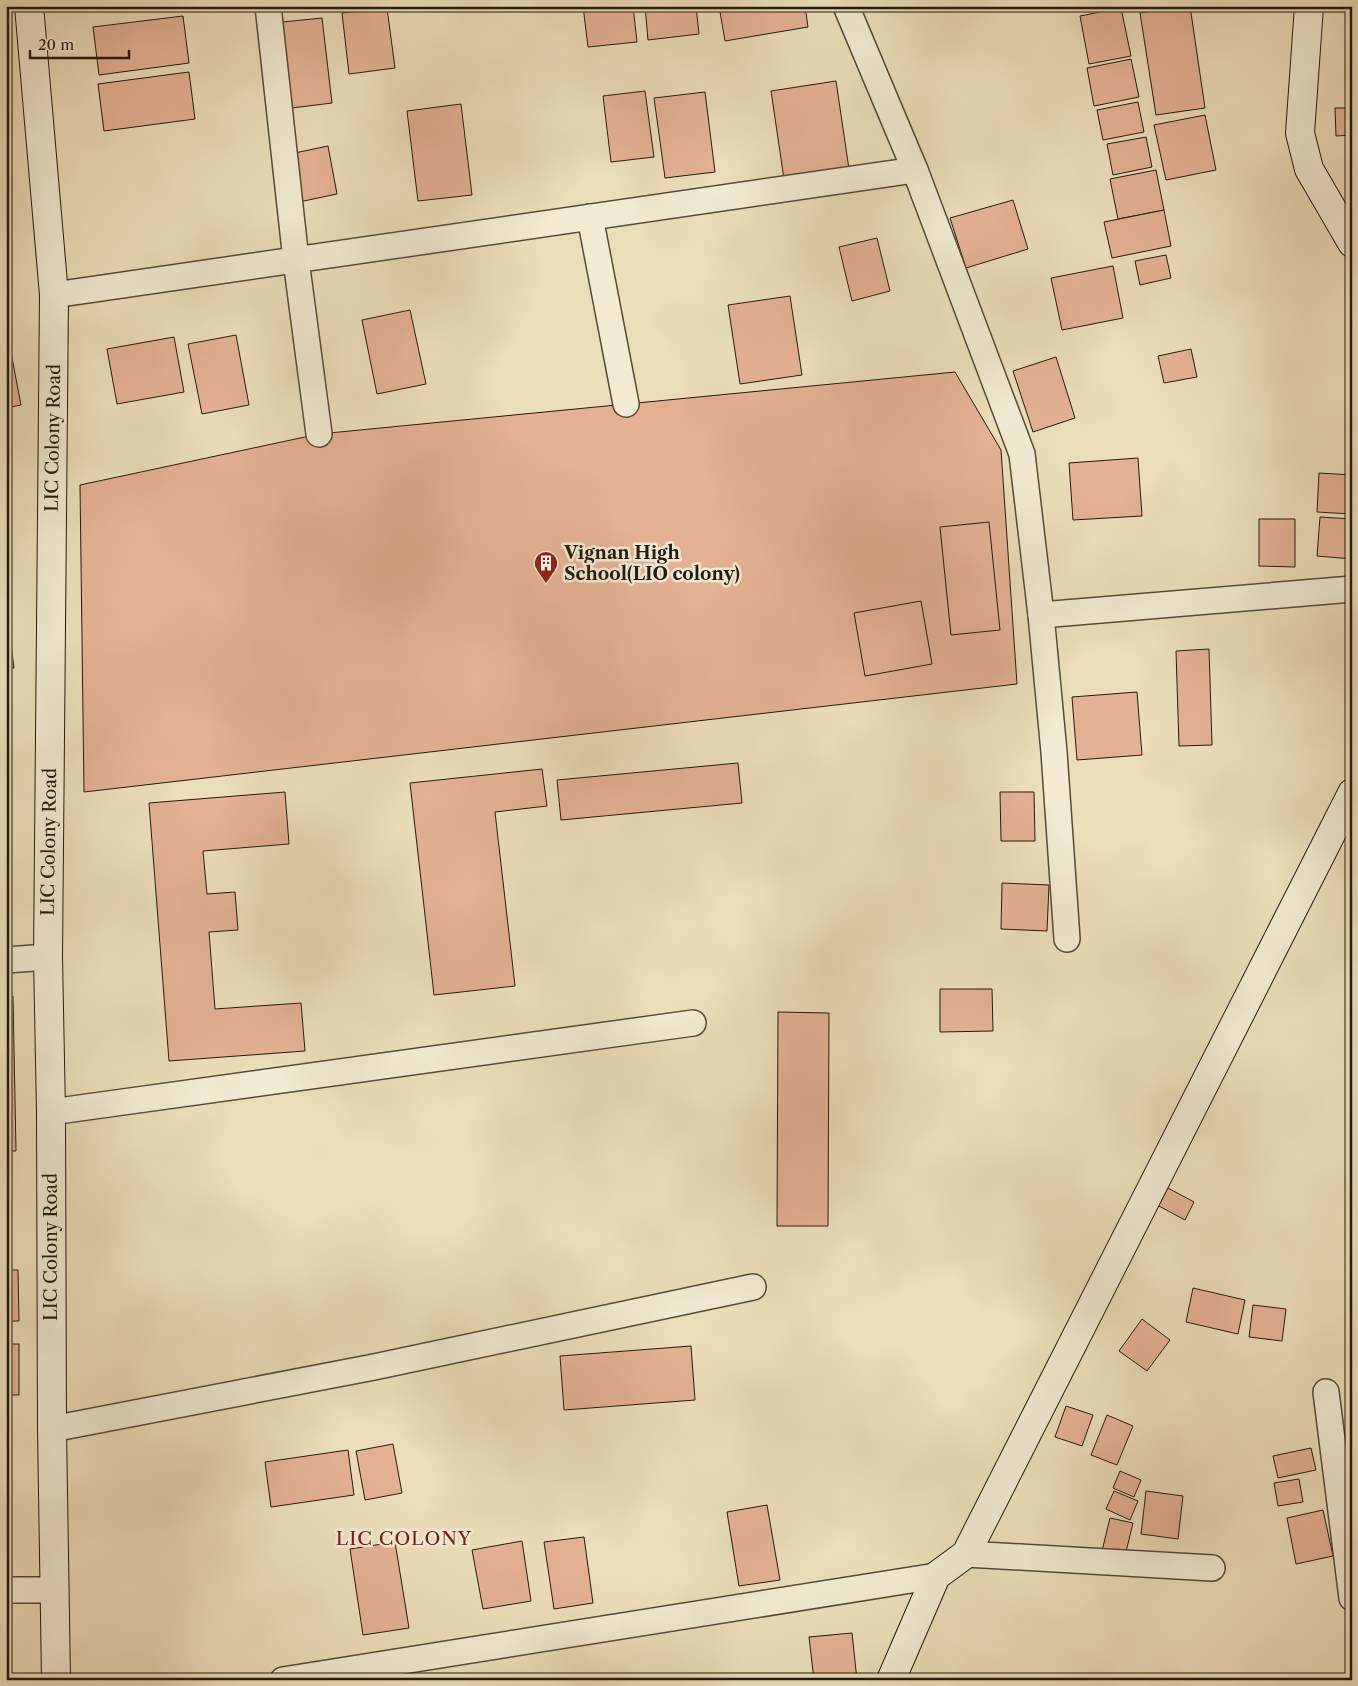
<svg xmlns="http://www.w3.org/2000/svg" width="1358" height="1686" viewBox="0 0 1358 1686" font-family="'Libre Caslon Text',serif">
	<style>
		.building { fill: #e5b195; stroke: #231a10 }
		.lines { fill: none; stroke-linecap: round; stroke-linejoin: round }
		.street-casing { stroke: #554b3b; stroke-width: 28 }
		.secondary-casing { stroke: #231a10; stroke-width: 30 }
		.street { stroke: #f2ead3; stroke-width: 25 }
		.secondary { stroke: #f2ead3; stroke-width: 28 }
		.labels { text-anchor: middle; stroke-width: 5; stroke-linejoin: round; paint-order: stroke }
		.street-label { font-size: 18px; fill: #231a10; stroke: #f2ead3 }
		.poi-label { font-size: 18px; font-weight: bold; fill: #231a10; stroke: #f2ead3; text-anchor: start }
		.neighbourhood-label { font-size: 19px; letter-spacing: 1px; fill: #7a1f14; stroke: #f2ead3 }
	</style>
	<rect width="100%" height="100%" fill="#ebdebb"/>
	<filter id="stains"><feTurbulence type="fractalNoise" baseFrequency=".004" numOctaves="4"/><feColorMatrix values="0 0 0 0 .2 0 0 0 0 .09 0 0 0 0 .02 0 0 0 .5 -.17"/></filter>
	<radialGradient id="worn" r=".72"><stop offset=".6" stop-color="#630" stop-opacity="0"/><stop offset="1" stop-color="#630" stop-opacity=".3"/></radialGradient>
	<g class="building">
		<polygon points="583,6 633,6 637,42 588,47"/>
		<polygon points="645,6 696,6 699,34 648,40"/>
		<polygon points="719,6 805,6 808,27 725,41"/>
		<polygon points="1190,6 1205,108 1156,115 1140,13"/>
		<polygon points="387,8 395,68 349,74 342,13"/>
		<polygon points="1121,8 1131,56 1089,64 1080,16"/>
		<polygon points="183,16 189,63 99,75 93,27"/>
		<polygon points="322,18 332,103 284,109 273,23"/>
		<polygon points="1131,59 1139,97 1094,106 1087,68"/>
		<polygon points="189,72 195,119 104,131 98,84"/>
		<polygon points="836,81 849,169 784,179 771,91"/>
		<polygon points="645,91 654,157 611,162 603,96"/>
		<polygon points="705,92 715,172 665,178 654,98"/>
		<polygon points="1138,102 1144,132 1103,140 1097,110"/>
		<polygon points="461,104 472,195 418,201 407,111"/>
		<polygon points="1335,108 1352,108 1352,135 1336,136"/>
		<polygon points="1205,115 1216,170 1166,180 1154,125"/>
		<polygon points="1146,137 1152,167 1113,175 1107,144"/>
		<polygon points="328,146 337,194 299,202 290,154"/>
		<polygon points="1156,170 1164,210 1118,219 1110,179"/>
		<polygon points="1013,200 1028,249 966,268 950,218"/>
		<polygon points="1164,210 1171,246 1112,258 1104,222"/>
		<polygon points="877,238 890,291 852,301 839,247"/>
		<polygon points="1166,255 1171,278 1140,285 1135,261"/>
		<polygon points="1113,266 1123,318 1062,330 1051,278"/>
		<polygon points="790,296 802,375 740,384 728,305"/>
		<polygon points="410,310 426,384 377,394 362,320"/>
		<polygon points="236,335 249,405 202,414 188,344"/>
		<polygon points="8,337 21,405 6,408 6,338"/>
		<polygon points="174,337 184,392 117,404 107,349"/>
		<polygon points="1191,349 1197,377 1164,383 1158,356"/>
		<polygon points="1056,357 1075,418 1033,432 1013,371"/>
		<polygon points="955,372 1001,450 1017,684 84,792 80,485 319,434"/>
		<polygon points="1138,458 1142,516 1073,520 1069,463"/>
		<polygon points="1319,473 1352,475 1352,514 1317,512"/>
		<polygon points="1320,517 1352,519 1352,559 1317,556"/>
		<polygon points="1259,519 1295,519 1295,567 1259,566"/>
		<polygon points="989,522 1000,630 951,635 940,527"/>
		<polygon points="921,601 932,664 865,676 854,613"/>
		<polygon points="6,607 14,668 6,669"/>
		<polygon points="1209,649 1212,745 1179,746 1176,651"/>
		<polygon points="1137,692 1142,755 1077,760 1072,697"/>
		<polygon points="738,763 742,803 561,820 557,780"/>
		<polygon points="542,769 547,806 495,812 515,986 434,995 410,783"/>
		<polygon points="285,792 289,844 203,851 207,894 235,892 238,930 209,932 215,1009 301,1003 305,1051 169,1061 149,803"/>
		<polygon points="1000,792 1034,792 1035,841 1001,841"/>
		<polygon points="1002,883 1049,885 1047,931 1001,929"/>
		<polygon points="940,989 992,989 993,1031 940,1032"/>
		<polygon points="6,996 13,996 16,1151 6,1151"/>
		<polygon points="778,1012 829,1013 828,1226 777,1226"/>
		<polygon points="1166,1187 1194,1202 1185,1220 1157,1205"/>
		<polygon points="6,1270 18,1270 19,1321 6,1321"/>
		<polygon points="1193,1288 1245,1300 1238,1334 1186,1322"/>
		<polygon points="1253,1305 1286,1309 1282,1341 1249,1337"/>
		<polygon points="1142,1319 1170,1340 1147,1371 1119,1351"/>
		<rect x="6" y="1344" width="13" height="51"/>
		<polygon points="691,1346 695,1400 564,1410 560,1356"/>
		<polygon points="1066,1406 1093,1415 1082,1446 1055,1437"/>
		<polygon points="1107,1415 1133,1426 1117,1465 1091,1455"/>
		<polygon points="393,1444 402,1493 365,1500 356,1451"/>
		<polygon points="1311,1448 1316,1470 1278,1478 1273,1456"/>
		<polygon points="348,1450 354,1495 271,1507 265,1462"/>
		<polygon points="1120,1471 1141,1480 1134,1497 1113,1488"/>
		<polygon points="1299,1479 1303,1502 1278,1506 1274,1483"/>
		<polygon points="1114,1491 1138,1501 1130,1520 1106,1509"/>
		<polygon points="1146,1491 1183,1496 1178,1539 1141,1534"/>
		<polygon points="767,1505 780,1580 739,1586 727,1512"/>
		<polygon points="1323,1510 1333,1556 1296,1564 1287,1518"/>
		<polygon points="1110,1518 1133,1523 1125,1556 1102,1551"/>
		<polygon points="584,1537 593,1603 554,1609 544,1542"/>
		<polygon points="522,1541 531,1601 483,1609 472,1550"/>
		<polygon points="395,1542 409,1628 363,1635 350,1549"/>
		<polygon points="852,1633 857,1680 814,1680 809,1637"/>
	</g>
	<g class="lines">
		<g class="street-casing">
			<g id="street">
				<polyline points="268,6 296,260 319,434"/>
				<polyline points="846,6 915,170 1022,454 1041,615 1054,752 1067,939"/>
				<polyline points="590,217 626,404"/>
				<polyline points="54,295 915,170"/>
				<polyline points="1041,615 1352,589"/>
				<polyline points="6,960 48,957"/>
				<polyline points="51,1112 693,1023"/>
				<polyline points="1326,1392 1352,1598"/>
				<polyline points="52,1429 374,1367 753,1287"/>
				<polyline points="966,1554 1212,1568"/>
				<polyline points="6,1590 55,1590"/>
				<polyline points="283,1680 936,1576"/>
			</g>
		</g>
		<g class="secondary-casing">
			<g id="secondary">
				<polyline points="29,6 54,295 48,957 51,1112 52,1429 56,1680"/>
				<polyline points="1309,6 1300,133 1309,169 1352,243"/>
				<polyline points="891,1680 936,1576 966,1554 1352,793"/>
			</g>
		</g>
		<use href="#street" class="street"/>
		<use href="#secondary" class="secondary"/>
	</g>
	<defs>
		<g id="building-pin" transform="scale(1.25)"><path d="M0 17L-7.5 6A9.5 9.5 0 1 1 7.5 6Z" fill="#8f2418" stroke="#f2ead3"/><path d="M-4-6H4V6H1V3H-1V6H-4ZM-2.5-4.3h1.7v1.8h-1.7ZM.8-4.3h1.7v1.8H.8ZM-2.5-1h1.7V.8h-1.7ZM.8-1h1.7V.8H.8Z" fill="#fff"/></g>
	</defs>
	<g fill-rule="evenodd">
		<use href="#building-pin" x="546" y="563"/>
	</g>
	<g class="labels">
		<g class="street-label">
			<text transform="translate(53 438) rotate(-89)" y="6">LIC Colony Road</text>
			<text transform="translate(49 842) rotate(-89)" y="6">LIC Colony Road</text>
			<text transform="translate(51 1247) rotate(-90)" y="6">LIC Colony Road</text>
		</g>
		<g class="poi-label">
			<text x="564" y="559">Vignan High<tspan x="564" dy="21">School(LIO colony)</tspan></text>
		</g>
		<g class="neighbourhood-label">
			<text x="404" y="1545">LIC COLONY</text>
		</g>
	</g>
	<rect width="1358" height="1686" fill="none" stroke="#ebdebb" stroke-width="25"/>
	<rect x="8" y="8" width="1343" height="1671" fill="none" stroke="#231a10" stroke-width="2.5"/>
	<rect x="12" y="12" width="1333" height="1661" fill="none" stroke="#231a10"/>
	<path d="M30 50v8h99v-8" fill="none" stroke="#231a10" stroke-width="2.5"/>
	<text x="38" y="50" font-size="15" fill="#231a10" stroke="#f2ead3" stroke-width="4" paint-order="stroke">20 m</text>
	<rect width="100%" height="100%" filter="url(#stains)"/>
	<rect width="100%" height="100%" fill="url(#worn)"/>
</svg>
